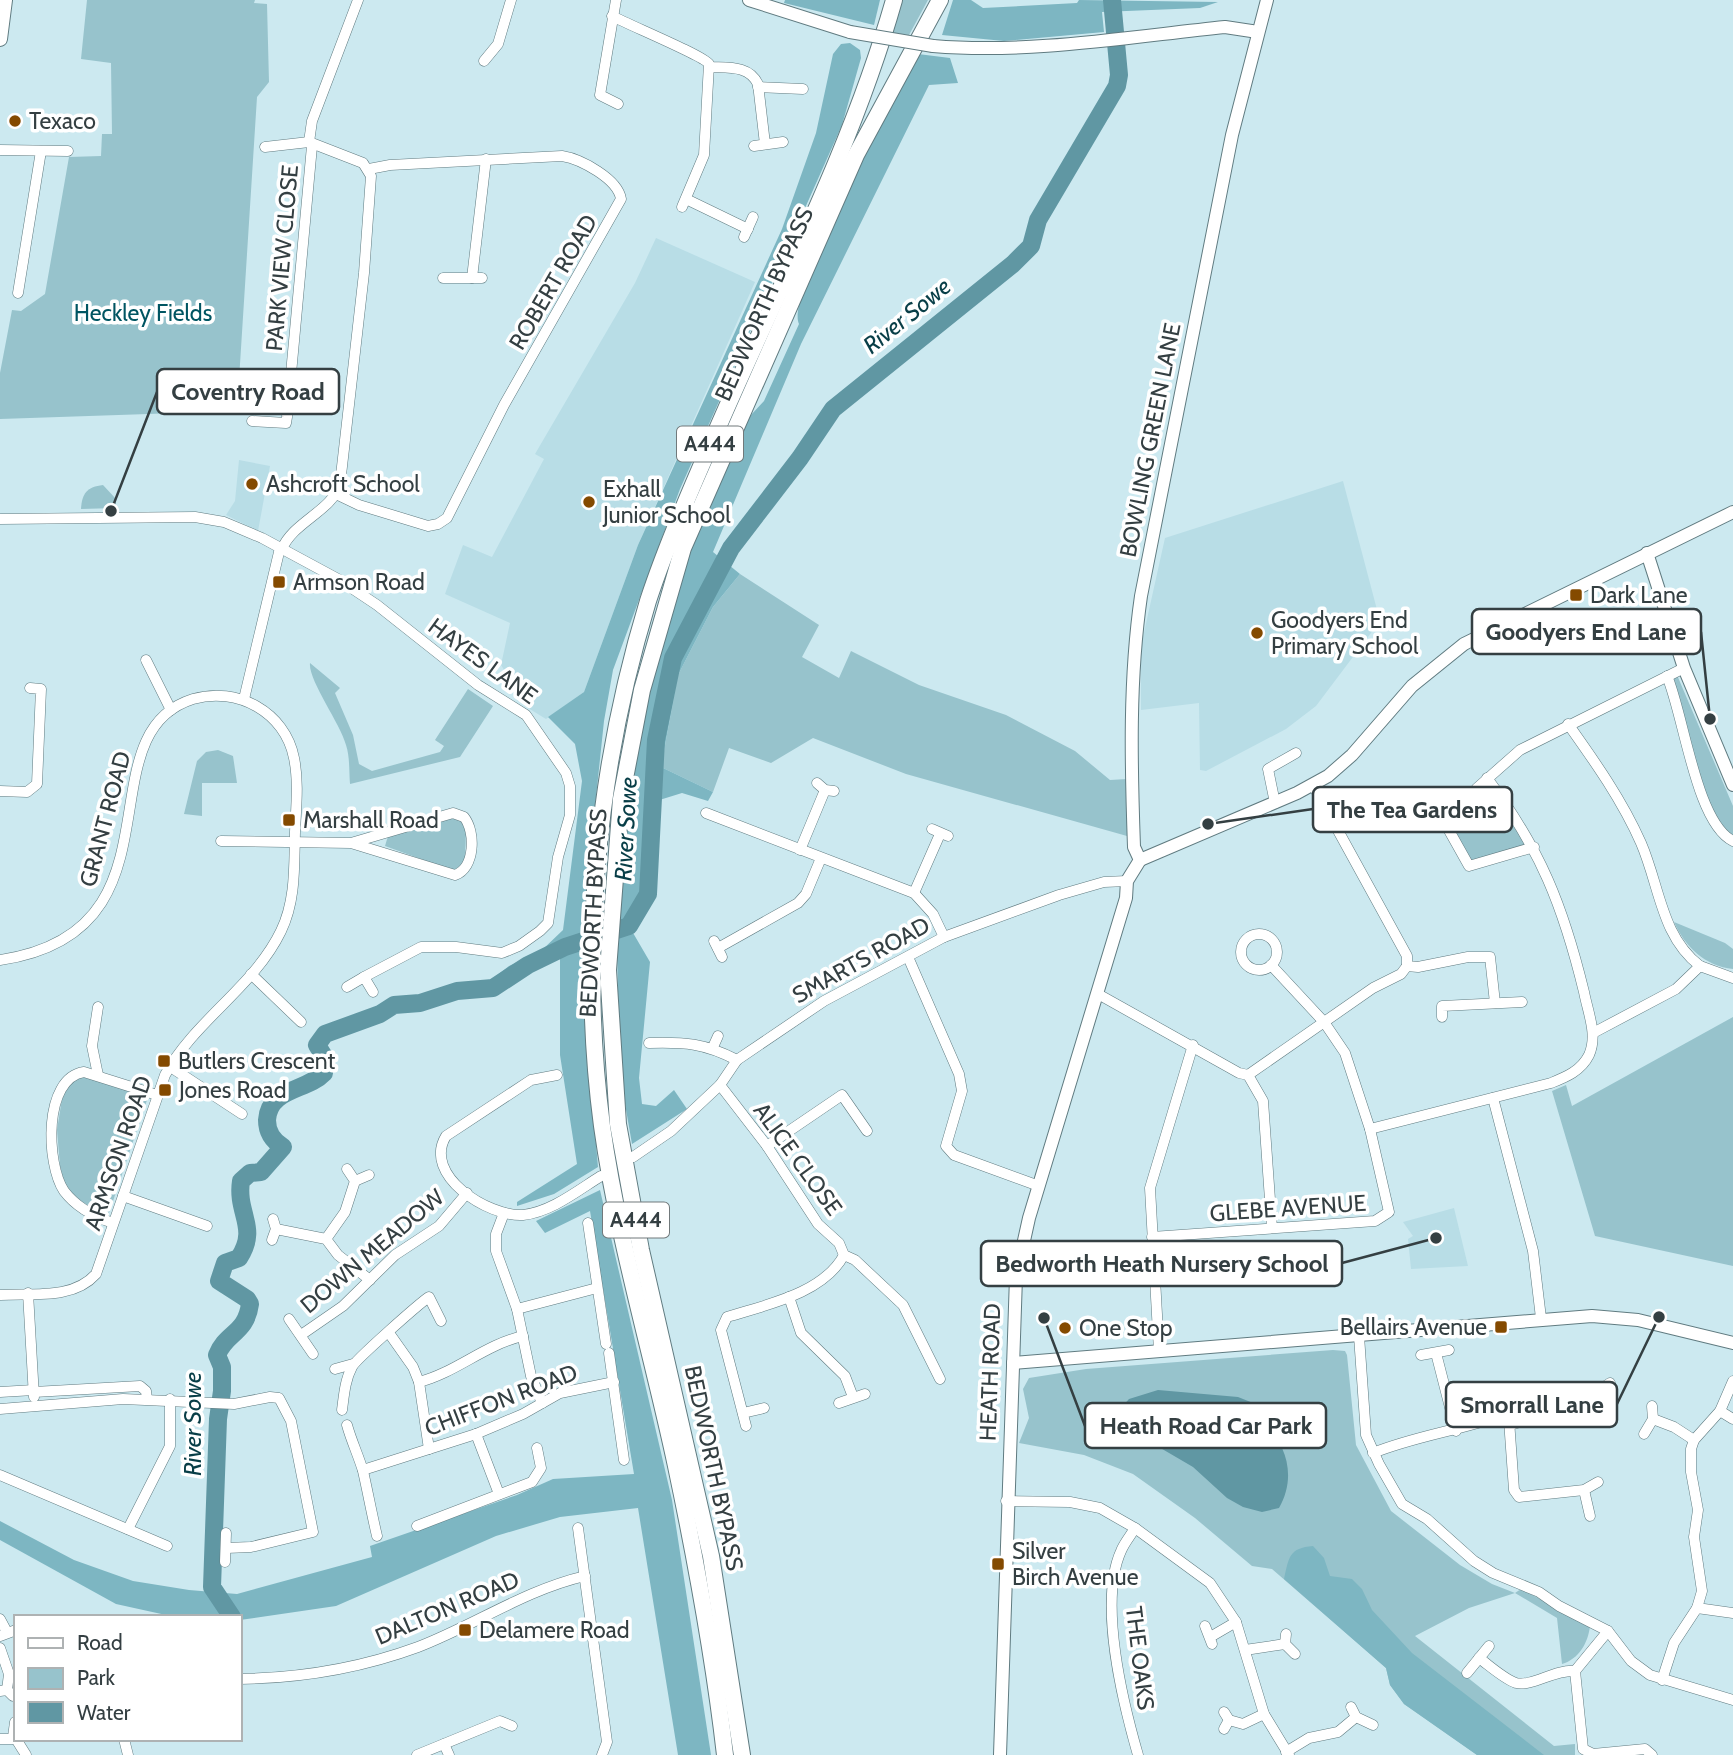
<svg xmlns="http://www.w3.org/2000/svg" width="1733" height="1755" viewBox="0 0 1733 1755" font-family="Cabin,sans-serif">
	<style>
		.built { fill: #b8dde6 }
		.green { fill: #97c3cc }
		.forest { fill: #7db6c2 }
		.water { fill: #6097a3 }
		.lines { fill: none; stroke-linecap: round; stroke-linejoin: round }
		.river { stroke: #6097a3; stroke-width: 18 }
		.minor-casing { stroke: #607b80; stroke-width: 11 }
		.tertiary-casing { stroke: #607b80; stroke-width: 14 }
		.secondary-casing { stroke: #607b80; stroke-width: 16 }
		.trunk-casing { stroke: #607b80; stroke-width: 18 }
		.minor { stroke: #fff; stroke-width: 10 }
		.tertiary { stroke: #fff; stroke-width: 12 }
		.secondary { stroke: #fff; stroke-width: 14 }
		.trunk { stroke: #fff; stroke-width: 16 }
		.tertiary-bridge-casing { stroke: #607b80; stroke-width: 14; stroke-linecap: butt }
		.tertiary-bridge { stroke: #fff; stroke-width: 12 }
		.poi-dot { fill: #844a00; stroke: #fff; stroke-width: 2.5 }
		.labels { text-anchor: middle; stroke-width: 7; stroke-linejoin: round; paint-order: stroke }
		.shield { fill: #fff; stroke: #71797b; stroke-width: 2 }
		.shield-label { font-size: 21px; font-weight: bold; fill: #343f42 }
		.poi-label { font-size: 23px; fill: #343f42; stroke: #fff; text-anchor: start }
		.street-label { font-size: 23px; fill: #343f42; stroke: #fff }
		.park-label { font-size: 23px; fill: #005562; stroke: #fff }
		.water-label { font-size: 24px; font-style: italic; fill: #083e47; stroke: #fff }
		.leader { fill: none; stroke: #343f42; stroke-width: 2.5 }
		.callout-dot { fill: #343f42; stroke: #fff; stroke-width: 2.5 }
		.callout { fill: #fff; stroke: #343f42; stroke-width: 2.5 }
		.callout-label { font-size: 24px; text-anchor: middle; font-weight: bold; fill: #343f42 }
	</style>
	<rect width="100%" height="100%" fill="#cce9f0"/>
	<g class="built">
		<polygon points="656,238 755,282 638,545 584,692 546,719 528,708 501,665 510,623 445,594 463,545 492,557 544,459 535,454 635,283"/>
		<polygon points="239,460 270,466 258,531 226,515 235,501"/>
		<polygon points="1343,481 1380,621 1316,706 1286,729 1206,771 1200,770 1199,703 1141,710 1141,646 1165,538"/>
		<polygon points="1454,1208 1468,1266 1411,1269 1408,1239 1413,1236 1403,1222"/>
	</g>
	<g class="green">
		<polygon points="87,0 255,0 254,3 267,4 269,82 257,97 237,411 0,419 0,373 12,310 21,311 45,294 69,157 101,156 102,134 112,134 111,63 81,59"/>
		<polygon points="903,0 928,0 909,35 892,33"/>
		<path d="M103,485L116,499V508L81,509C82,493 87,487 103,485Z"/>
		<polygon points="740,574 819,625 802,657 839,678 851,651 919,685 1006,715 1075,751 1110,780 1127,779 1127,836 906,774 813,738 771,763 729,748 713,792 661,767 678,675 713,607"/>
		<path d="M310,663L340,688L335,693L353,735L359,764L372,771L440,752L444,746L435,740L468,689L493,706L460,757L350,784C349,772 350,757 346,745C340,723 308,680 310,663Z"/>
		<path d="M1677,675L1733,806V838C1696,812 1687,719 1672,677Z"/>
		<polygon points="218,750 233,756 237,783 202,783 202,816 184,814 197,761 206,752"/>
		<polygon points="1482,788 1490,789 1525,842 1523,846 1470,861 1451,831 1450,822"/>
		<polygon points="450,818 460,820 466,831 465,861 454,871 385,846 388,836"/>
		<path d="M1674,922L1725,943L1733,949V969C1705,966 1685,947 1674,922Z"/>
		<polygon points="1733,1017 1733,1266 1595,1236 1552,1091 1566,1085 1572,1106"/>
		<polygon points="81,1076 144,1095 147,1100 109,1213 105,1215 74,1197 65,1186 60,1166 57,1130 63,1092 67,1084"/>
		<path d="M1333,1350L1345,1351L1347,1355L1356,1445L1391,1511L1460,1565L1492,1584L1515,1593L1521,1589L1590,1626C1588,1643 1579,1659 1562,1664L1557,1618L1515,1593L1469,1608L1415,1636L1554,1746L1575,1744V1755H1477L1404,1704L1390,1685L1386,1668L1272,1569L1252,1566L1195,1518L1133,1474L1084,1455L1019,1443L1029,1418L1023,1389L1029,1378L1086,1369Z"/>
	</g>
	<g class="forest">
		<polygon points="785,0 880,0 874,25 784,3"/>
		<polygon points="953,0 971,0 983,8 1077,3 1079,0 1218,2 1200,8 1102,12 1104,32 1004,41 942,35"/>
		<polygon points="850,43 860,50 861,58 842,125 680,489 613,670 604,721 586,892 583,993 598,1167 554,1194 517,1206 517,1202 577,1164 560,1055 560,959 531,965 503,988 493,983 496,976 509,966 541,951 563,930 582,781 575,744 548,717 584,692 638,545 782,229 816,133 833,54 841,44"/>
		<path d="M918,54L950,58L958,83L929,85L801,344L713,552L740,574L713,607L678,675L661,767L713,792L708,801L682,793L653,802L648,894L629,926L650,962L639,1078L642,1104L656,1106L674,1090L687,1109L632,1144L620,1075L617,948L623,856L637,744L652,673L695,531L750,416L764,401L799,324C784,295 898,92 918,54Z"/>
		<polygon points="600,1190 672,1500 711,1755 678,1755 638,1508 560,1517 496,1536 336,1606 240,1620 240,1617 175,1617 116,1604 0,1540 0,1521 74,1560 133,1581 189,1590 237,1594 372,1557 370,1546 517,1495 553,1479 634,1474 590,1211 545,1233 536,1221"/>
		<path d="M1313,1546L1324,1558L1330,1576L1352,1579L1362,1589L1372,1610L1412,1653L1544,1755H1477L1404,1704L1390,1685L1386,1668L1284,1579C1289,1557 1289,1548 1313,1546Z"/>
	</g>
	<path class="water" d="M1158,1390L1238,1397L1276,1412L1287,1433L1282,1448C1291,1468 1290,1489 1279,1508L1262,1512L1243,1507L1227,1498L1193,1467L1128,1429L1123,1422L1113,1421L1110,1413L1118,1411L1129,1399Z"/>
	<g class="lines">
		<path class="river" d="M232,1617L212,1587L218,1419L222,1391V1367L217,1355C226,1332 246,1334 250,1304L247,1299L219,1281L225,1263L239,1258C259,1227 236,1214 241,1181L250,1173L261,1172L283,1147C273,1141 267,1133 267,1120C269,1088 307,1091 324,1073L325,1058L317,1045L325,1034L380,1014L394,1005L420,1003L457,991L493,988L528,965L565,947L629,926L648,894L656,740L673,658L731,548L800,458L833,409L1013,264L1031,246L1038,220L1117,86L1119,75L1112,0"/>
		<g class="minor-casing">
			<g id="minor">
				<polyline points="616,0 600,95 618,104"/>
				<path d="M612,16C629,25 704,56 709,64L704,155L682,207"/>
				<polyline points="484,61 498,44 511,0"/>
				<path d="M710,67C728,68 749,65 758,84L765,144"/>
				<polyline points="758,87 803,89"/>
				<polyline points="309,142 312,121 358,0"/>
				<polyline points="754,146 783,142"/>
				<path d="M265,147L309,142L363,163L371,176L364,273L340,484C332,511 293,522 282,549"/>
				<polyline points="0,150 68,151"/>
				<polyline points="686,199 748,229"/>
				<polyline points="744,237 753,217"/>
				<polyline points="443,278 482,278"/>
				<polyline points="472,278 486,159"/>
				<polyline points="18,293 41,151"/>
				<polyline points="252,421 286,423 287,417 312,146"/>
				<path d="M336,494L359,505L428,526L438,524L447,518L504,405L621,199C618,179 581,159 562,156L390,165L369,169"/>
				<polyline points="0,519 195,517 224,522 262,538 338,579 377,605 478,685 526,715 566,773 570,786 570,815 558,857 548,923 540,931 519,946 502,953 456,947 421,947 364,977"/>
				<polyline points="146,660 171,710"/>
				<path d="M1667,676C1684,716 1696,823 1733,841"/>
				<polyline points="244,699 280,548"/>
				<path d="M1568,724C1595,762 1622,800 1641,843C1660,887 1661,936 1700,966"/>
				<polyline points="817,783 825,790 834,791"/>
				<polyline points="1313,785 1407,956 1407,966"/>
				<polyline points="0,791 27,792 37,784 41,689 30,688"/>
				<polyline points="1275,803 1268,769 1296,753"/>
				<polyline points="706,813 914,893 933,914 944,937"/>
				<polyline points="932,829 948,836"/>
				<path d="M221,841L351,843L455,875C475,868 476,832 464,817L453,813L351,843"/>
				<polyline points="1534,847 1469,866 1446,825 1477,788 1520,750 1684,668"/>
				<polyline points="800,850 825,790"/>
				<polyline points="914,893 940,834"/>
				<circle cx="1259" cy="952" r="18"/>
				<polyline points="714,941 722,957"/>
				<polyline points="718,948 798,903 806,894 821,858"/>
				<polyline points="908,957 959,1074 962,1091 946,1146 954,1155 1039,1186"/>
				<path d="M0,960C190,932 81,734 193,699C237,686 285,712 294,758C299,782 296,808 295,832C294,866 296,900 281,931C254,987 195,1020 165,1075L96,1274C73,1300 32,1293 0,1295"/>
				<polyline points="1407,966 1418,967 1468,957 1490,957 1495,1003"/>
				<polyline points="251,974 301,1022"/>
				<polyline points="347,987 364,977 373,992"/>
				<polyline points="1098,994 1239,1073 1248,1075"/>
				<polyline points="1442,1017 1442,1006 1522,1002"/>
				<polyline points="1593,1033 1676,989 1700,966 1733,978"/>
				<path d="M649,1043C685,1042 704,1043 737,1060"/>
				<polyline points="713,1047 718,1036"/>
				<polyline points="169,1066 242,1114"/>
				<polyline points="98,1075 92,1046 98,1007"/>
				<path d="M557,1075L531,1080L446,1136C422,1175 488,1217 523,1215C551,1212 577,1191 601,1176"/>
				<polyline points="1248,1075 1373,988 1401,974 1407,966"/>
				<polyline points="1248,1075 1263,1101 1272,1228"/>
				<polyline points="720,1085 767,1146 818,1224 839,1243 844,1255 855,1260 903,1305 940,1379"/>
				<polyline points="1493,1098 1533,1251 1541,1318"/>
				<path d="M1370,1129L1551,1083C1566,1077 1581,1071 1589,1055C1598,1035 1588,1013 1584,992C1563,906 1541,850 1487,778"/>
				<polyline points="767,1146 842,1095 867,1131"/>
				<polyline points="633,1157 671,1131 720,1085 737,1060 824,1001 944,937 1059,895 1104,882 1127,881"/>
				<polyline points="355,1181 369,1175"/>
				<polyline points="123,1196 207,1226"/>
				<polyline points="504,1213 496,1234 496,1251 517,1309 531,1376 542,1403"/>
				<path d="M113,1223C95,1217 76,1207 64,1191C46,1164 43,1078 84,1072L157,1095"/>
				<polyline points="588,1223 606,1344"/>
				<polyline points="276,1229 326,1239 338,1255 370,1280"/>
				<polyline points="1152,1237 1375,1221 1389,1212 1370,1129 1345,1053 1324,1022 1271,965"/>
				<polyline points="326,1239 345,1212 355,1181 347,1169"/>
				<polyline points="272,1240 276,1229 273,1219"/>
				<polyline points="28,1293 34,1397"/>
				<polyline points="789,1297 801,1333 845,1376 853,1397"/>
				<polyline points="517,1309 597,1288"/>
				<polyline points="289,1319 313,1354"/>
				<polyline points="389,1333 413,1367 419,1382 429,1449"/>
				<polyline points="301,1335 343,1306 395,1255 439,1226 467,1193"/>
				<polyline points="1359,1336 1366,1435 1379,1464 1402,1504 1427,1519 1474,1561 1493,1573 1539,1592 1559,1606 1608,1631 1631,1661 1650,1675 1733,1700"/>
				<polyline points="1159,1351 1150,1188 1193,1045"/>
				<polyline points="609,1353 624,1460"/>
				<polyline points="1436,1353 1456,1431"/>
				<polyline points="1421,1355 1449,1350"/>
				<polyline points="335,1369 353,1364"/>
				<path d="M419,1382C457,1372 484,1345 523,1336"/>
				<polyline points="0,1392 34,1390"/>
				<polyline points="34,1392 140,1386 146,1391 147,1399"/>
				<polyline points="1597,1394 1607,1408"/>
				<polyline points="839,1403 865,1394"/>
				<polyline points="0,1409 123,1399 234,1404 270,1397 279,1398 291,1421 313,1532 251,1547 226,1548"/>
				<path d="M342,1410C344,1395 345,1380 352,1367C355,1360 421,1302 429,1297L441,1321"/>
				<polyline points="1720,1411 1733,1419"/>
				<polyline points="743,1413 764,1408"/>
				<polyline points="1653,1419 1674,1427 1694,1440"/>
				<path d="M347,1425C351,1440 359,1457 363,1471C368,1493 372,1515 377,1536"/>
				<polyline points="1510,1425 1576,1406 1610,1383"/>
				<path d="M746,1426L721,1330L727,1317C765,1305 823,1294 844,1255"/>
				<polyline points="476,1434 499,1494"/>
				<polyline points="1644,1434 1653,1419 1652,1406"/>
				<path d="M1373,1453C1415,1436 1457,1431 1500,1416L1509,1420L1514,1490L1519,1497L1584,1490L1598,1482"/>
				<polyline points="363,1470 476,1434 523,1414 560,1393 614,1382"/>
				<polyline points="0,1475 167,1546"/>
				<polyline points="1584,1490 1590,1516"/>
				<polyline points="1006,1501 1070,1502 1100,1508 1135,1528 1210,1583 1236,1622 1264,1714 1289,1755"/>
				<polyline points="417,1526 532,1482 541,1468 537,1448"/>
				<polyline points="578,1528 607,1742 602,1755"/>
				<path d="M1135,1528C1131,1535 1124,1543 1121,1551C1098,1602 1123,1703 1138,1755"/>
				<polyline points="128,1529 170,1446 170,1399"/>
				<polyline points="225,1562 226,1533"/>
				<polyline points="1697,1608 1733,1613"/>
				<polyline points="0,1619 7,1632"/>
				<polyline points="1205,1626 1212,1644"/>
				<polyline points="1608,1631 1575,1671 1583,1749 1593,1754 1645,1749 1652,1755"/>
				<polyline points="1286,1634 1285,1644 1295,1654"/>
				<polyline points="0,1636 16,1630"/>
				<polyline points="1212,1636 1236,1622"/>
				<polyline points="0,1648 9,1674 7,1690"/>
				<polyline points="1245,1650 1285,1644"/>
				<path d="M1479,1658C1490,1666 1504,1679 1516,1683C1532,1687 1555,1669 1575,1671"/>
				<polyline points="1467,1673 1489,1646"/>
				<path d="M240,1679C301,1678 361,1668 418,1647C475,1625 525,1590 585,1576"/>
				<polyline points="1662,1680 1674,1643 1697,1608 1702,1591 1694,1537 1698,1510 1691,1472 1691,1449 1694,1440 1720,1411 1733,1381"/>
				<polyline points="0,1691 7,1690 13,1696"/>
				<polyline points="1351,1707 1356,1717 1373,1725"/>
				<polyline points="1224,1712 1229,1720 1224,1729"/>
				<polyline points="1229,1720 1243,1724 1264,1714"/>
				<polyline points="13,1737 15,1722"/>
				<polyline points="0,1739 16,1739"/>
				<polyline points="16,1739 26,1755"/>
				<polyline points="124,1739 128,1755"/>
				<polyline points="444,1744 449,1755"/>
				<polyline points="1286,1752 1309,1738 1338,1732 1356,1717"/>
				<polyline points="417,1755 500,1721 512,1726"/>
			</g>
		</g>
		<g class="tertiary-casing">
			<g id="tertiary">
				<polyline points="749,0 850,32"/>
				<path d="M933,46C1030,54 1128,37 1225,27L1258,32"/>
				<polyline points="1647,553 1684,668 1733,785"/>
				<path d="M1140,860L1134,847C1131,763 1129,679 1141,596L1232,135L1267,0"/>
				<polyline points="1140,860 1297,793 1328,776 1352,755 1412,686 1464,644 1733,512"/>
				<polyline points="1013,1363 1592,1316 1638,1320 1733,1343"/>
				<polyline points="1000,1755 1016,1277 1029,1218 1126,898 1127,881 1140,860"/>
			</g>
		</g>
		<g class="secondary-casing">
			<polyline id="secondary" points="0,39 5,0"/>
		</g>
		<g class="trunk-casing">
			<g id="trunk">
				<path d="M725,1755C714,1659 696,1561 676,1466C652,1353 618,1241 602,1126C579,952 597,769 648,601C665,549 687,498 709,448C772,300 850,155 894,0"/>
				<polyline points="742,1755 711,1556 641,1250 618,1124 608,970 621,799 642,690 683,548 856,155 940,0"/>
			</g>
		</g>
		<use href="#minor" class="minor"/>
		<use href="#tertiary" class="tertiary"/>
		<use href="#secondary" class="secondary"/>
		<use href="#trunk" class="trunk"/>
		<g class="tertiary-bridge-casing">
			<polyline id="tertiary-bridge" points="850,32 933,46"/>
		</g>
		<use href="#tertiary-bridge" class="tertiary-bridge"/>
	</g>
	<g class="poi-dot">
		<circle cx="15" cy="121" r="7"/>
		<circle cx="252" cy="484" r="7"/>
		<circle cx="589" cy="502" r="7"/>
		<rect x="272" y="575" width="14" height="14" rx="3.5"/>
		<rect x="1569" y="588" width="14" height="14" rx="3.5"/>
		<circle cx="1257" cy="633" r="7"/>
		<rect x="282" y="813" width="14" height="14" rx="3.5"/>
		<rect x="157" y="1054" width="14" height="14" rx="3.5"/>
		<rect x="158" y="1083" width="14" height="14" rx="3.5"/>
		<rect x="1494" y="1320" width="14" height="14" rx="3.5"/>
		<circle cx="1065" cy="1328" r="7"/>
		<rect x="991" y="1557" width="14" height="14" rx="3.5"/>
		<rect x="458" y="1623" width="14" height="14" rx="3.5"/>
	</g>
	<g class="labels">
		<g class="shield">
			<rect x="677" y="426.5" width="66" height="35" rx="5"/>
			<rect x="603" y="1202.5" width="66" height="35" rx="5"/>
		</g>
		<g class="shield-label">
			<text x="710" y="451">A444</text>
			<text x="636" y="1227">A444</text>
		</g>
		<g class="poi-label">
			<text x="29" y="129">Texaco</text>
			<text x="266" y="492">Ashcroft School</text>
			<text x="603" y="497">Exhall<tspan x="603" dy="26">Junior School</tspan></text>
			<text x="293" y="590">Armson Road</text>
			<text x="1590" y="603">Dark Lane</text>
			<text x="1271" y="628">Goodyers End<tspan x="1271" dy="26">Primary School</tspan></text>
			<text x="303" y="828">Marshall Road</text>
			<text x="178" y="1069">Butlers Crescent</text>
			<text x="179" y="1098">Jones Road</text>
			<text x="1487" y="1335" text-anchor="end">Bellairs Avenue</text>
			<text x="1079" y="1336">One Stop</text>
			<text x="1012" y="1559">Silver<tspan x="1012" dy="26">Birch Avenue</tspan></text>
			<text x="479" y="1638">Delamere Road</text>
		</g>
		<g class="street-label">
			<text transform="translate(282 258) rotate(-85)" y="8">PARK VIEW CLOSE</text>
			<text transform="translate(553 282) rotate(-60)" y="8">ROBERT ROAD</text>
			<text transform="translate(764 304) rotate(-66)" y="8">BEDWORTH BYPASS</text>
			<text transform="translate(1150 440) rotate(-79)" y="8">BOWLING GREEN LANE</text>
			<text transform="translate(483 661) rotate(36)" y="8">HAYES LANE</text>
			<text transform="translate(105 819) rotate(-75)" y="8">GRANT ROAD</text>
			<text transform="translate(593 913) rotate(-87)" y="8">BEDWORTH BYPASS</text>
			<text transform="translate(861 960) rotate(-29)" y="8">SMARTS ROAD</text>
			<text transform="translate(118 1153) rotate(-71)" y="8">ARMSON ROAD</text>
			<text transform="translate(798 1159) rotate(54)" y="8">ALICE CLOSE</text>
			<text transform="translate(1288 1208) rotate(-4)" y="8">GLEBE AVENUE</text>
			<text transform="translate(372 1251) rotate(-40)" y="8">DOWN MEADOW</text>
			<text transform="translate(990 1372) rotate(-88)" y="8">HEATH ROAD</text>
			<text transform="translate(501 1400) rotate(-21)" y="8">CHIFFON ROAD</text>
			<text transform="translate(714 1468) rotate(78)" y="8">BEDWORTH BYPASS</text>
			<text transform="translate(447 1608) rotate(-23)" y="8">DALTON ROAD</text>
			<text transform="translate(1140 1658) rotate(83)" y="8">THE OAKS</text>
		</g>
		<g class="park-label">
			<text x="143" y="321">Heckley Fields</text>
		</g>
		<g class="water-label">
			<text transform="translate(907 316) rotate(-39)" y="8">River Sowe</text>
			<text transform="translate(626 829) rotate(-87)" y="8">River Sowe</text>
			<text transform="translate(193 1424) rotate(-90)" y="8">River Sowe</text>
		</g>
	</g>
	<path class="leader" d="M111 511L157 392M1710 719L1701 632M1208 824L1313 809M1436 1238L1342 1263M1659 1317L1617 1404M1044 1318L1085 1426"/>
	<g class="callout-dot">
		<circle cx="111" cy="511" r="7"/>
		<circle cx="1710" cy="719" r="7"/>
		<circle cx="1208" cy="824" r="7"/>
		<circle cx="1436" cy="1238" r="7"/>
		<circle cx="1659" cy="1317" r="7"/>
		<circle cx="1044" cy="1318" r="7"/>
	</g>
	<g class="callout">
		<rect x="157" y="369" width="182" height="45" rx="7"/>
		<rect x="1472" y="609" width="229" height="45" rx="7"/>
		<rect x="1313" y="787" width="199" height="45" rx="7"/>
		<rect x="981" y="1241" width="361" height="45" rx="7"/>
		<rect x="1446" y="1382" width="171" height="45" rx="7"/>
		<rect x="1085" y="1403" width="241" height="45" rx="7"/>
	</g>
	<g class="callout-label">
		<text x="248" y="400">Coventry Road</text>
		<text x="1586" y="640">Goodyers End Lane</text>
		<text x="1412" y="818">The Tea Gardens</text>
		<text x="1162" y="1272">Bedworth Heath Nursery School</text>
		<text x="1532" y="1413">Smorrall Lane</text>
		<text x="1206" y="1434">Heath Road Car Park</text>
	</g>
	<rect x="14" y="1615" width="228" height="126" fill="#ffffff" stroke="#aeb2b3" stroke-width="2"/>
	<rect x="28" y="1638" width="35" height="10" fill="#ffffff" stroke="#aeb2b3" stroke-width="2"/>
	<text x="77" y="1650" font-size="21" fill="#343f42">Road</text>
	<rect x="28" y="1668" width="35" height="21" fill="#97c3cc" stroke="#aeb2b3" stroke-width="2"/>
	<text x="77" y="1685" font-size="21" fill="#343f42">Park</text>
	<rect x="28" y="1702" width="35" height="21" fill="#6097a3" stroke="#aeb2b3" stroke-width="2"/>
	<text x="77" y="1720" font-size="21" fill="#343f42">Water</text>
</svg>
